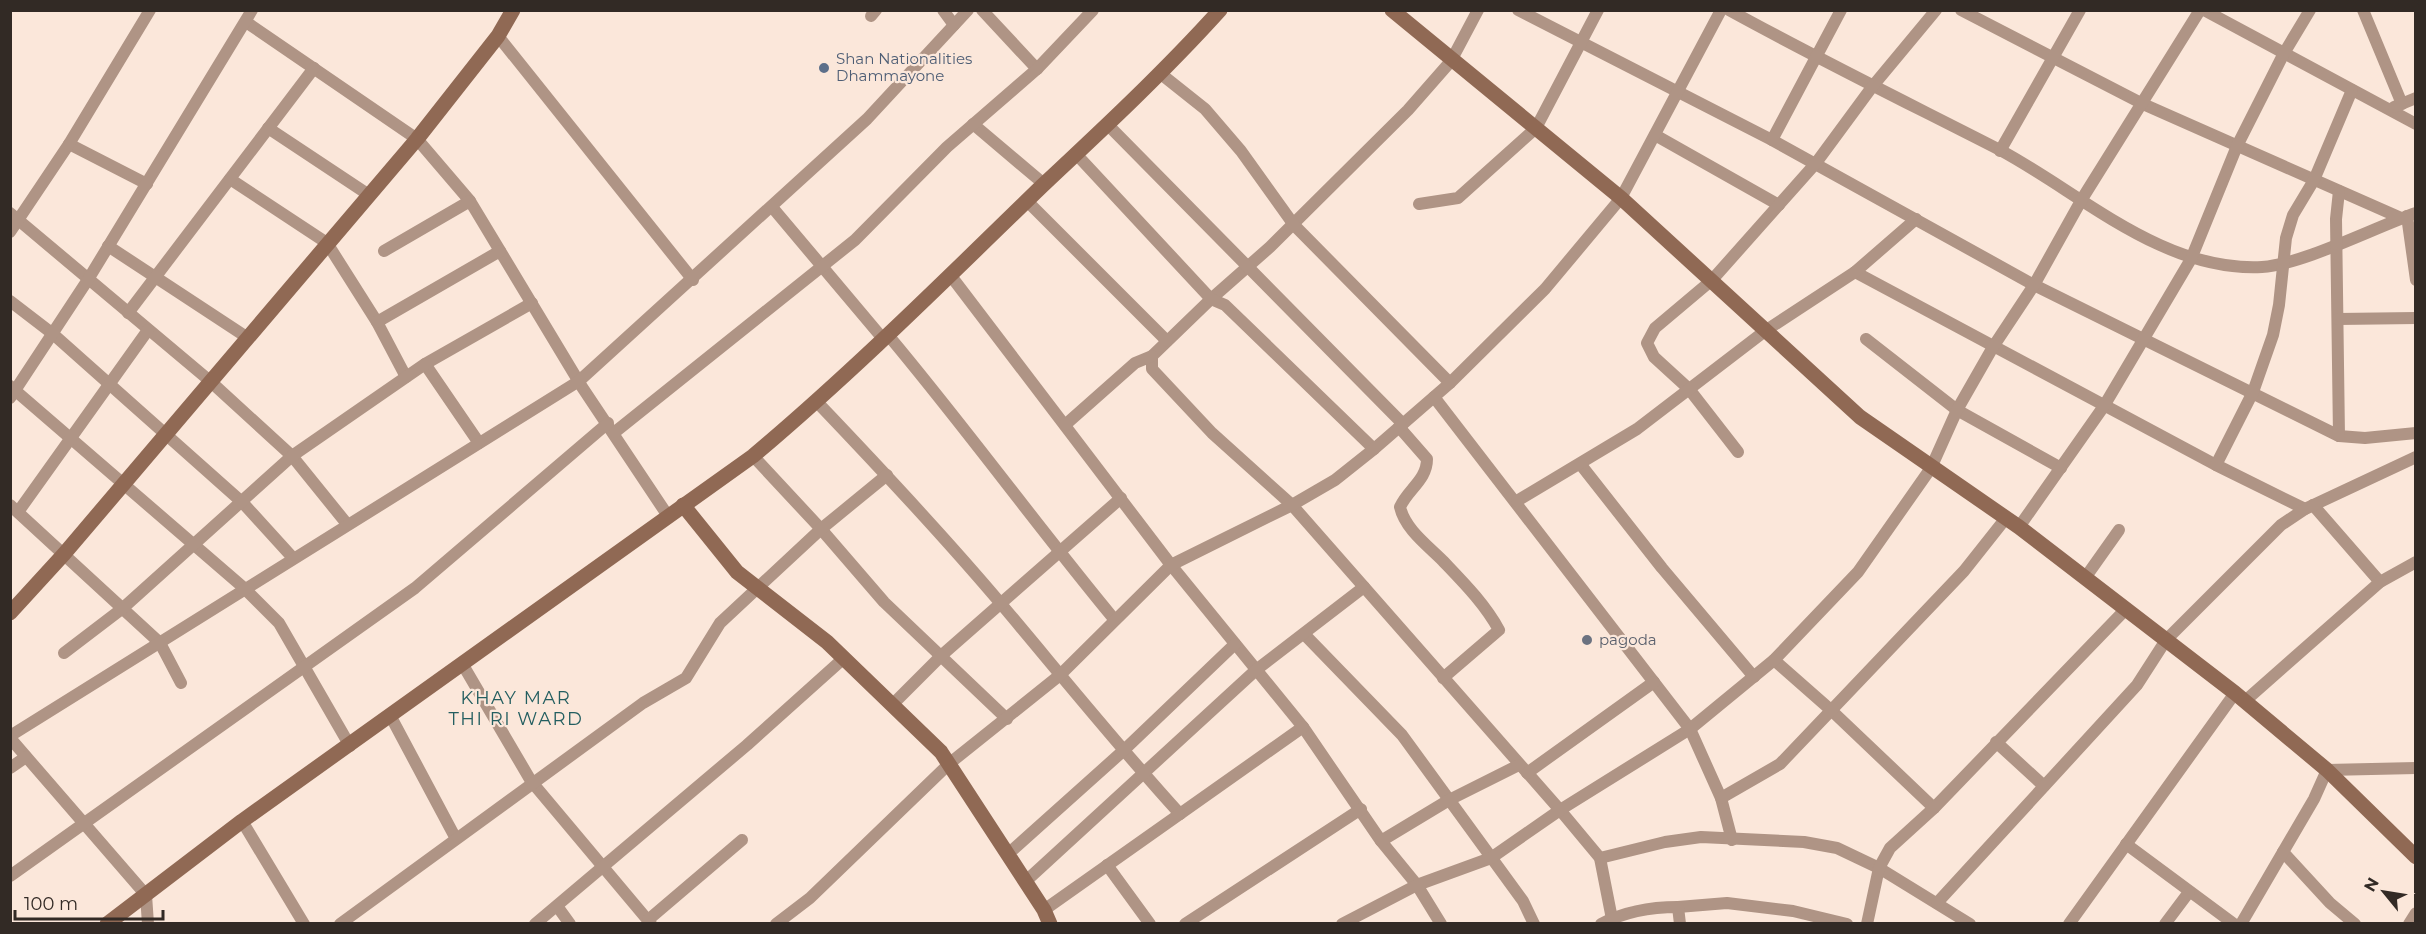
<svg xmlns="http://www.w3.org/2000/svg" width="2426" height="934" viewBox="0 0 2426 934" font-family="Montserrat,sans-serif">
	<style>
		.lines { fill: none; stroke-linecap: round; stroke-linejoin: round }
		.street { stroke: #af9485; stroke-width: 12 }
		.secondary { stroke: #906954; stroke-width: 15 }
		.service-dot { fill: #5c6f8a; stroke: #fbe7da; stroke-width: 2 }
		.worship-dot { fill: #6b7280; stroke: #fbe7da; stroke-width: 2 }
		.labels { text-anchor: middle; stroke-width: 4.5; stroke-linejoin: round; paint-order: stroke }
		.service-label { font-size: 15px; fill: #4e5e75; stroke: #fbe7da; text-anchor: start }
		.worship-label { font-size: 15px; fill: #5b616d; stroke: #fbe7da; text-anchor: start }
		.quarter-label { font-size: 18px; letter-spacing: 1.5px; fill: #235e60; stroke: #fbe7da }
	</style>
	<rect width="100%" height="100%" fill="#fbe7da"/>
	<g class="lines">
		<g class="street">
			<polyline points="943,10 954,25"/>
			<polyline points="982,10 1037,69"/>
			<polyline points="1478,10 1451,61 1408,110 1270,247 1211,299 1152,356 1152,369 1212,433 1292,505 1560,810 1600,858 1613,924"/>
			<polyline points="1518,10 1772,140 2034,285 2339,436 2365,438 2416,433"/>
			<path d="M1729,10C1818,59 1910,104 2000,150C2082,194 2163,272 2262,267C2304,264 2373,228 2416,213"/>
			<polyline points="1961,10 2143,104 2401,218"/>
			<polyline points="2204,10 2416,124"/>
			<polyline points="2363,10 2402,104"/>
			<polyline points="871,16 876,10"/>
			<polyline points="246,22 417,139 470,201 582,387 668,516"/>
			<polyline points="498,36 693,280"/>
			<polyline points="1161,74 1205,109 1241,151 1294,225 1450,383"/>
			<polyline points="2394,107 2416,98"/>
			<polyline points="973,124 1044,184"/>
			<polyline points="1107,124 1403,424"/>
			<polyline points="268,128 369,195"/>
			<polyline points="1655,135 1779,205"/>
			<polyline points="1772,140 1841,10"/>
			<polyline points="69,144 147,184"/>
			<polyline points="2000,151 2080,10"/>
			<polyline points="1077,155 1211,299 1225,305 1374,449"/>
			<polyline points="230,179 327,243 377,322 406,377"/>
			<polyline points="2339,191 2336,219 2339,436"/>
			<polyline points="1027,201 1167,341"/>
			<polyline points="1419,204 1458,198 1536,128 1598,10"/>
			<polyline points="772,207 884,340"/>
			<polyline points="10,213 210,381 292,456 347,524"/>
			<polyline points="2407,216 2416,280"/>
			<polyline points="10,232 69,144 150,10"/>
			<polyline points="108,246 248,338"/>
			<polyline points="384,251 470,201"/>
			<polyline points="1855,272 2216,465 2305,509"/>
			<polyline points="951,276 1171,565 1303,727 1381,841 1417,885 1441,924"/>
			<polyline points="10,301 53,334 243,503 293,558"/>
			<polyline points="128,313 314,68"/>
			<polyline points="2338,319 2416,318"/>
			<polyline points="377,322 500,251"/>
			<path d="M888,335C966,428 1037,526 1114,619"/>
			<polyline points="1866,339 1957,410 2061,468"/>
			<polyline points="425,364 479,443"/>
			<polyline points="10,386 244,588 279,623 350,746"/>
			<polyline points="1434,397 1690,729 1721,798 1732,840"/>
			<polyline points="10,398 89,278 252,10"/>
			<path d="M817,402C880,468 943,535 1002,605C1061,675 1118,746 1180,814"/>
			<polyline points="1065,425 1135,363 1152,356"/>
			<path d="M1399,427L1427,459C1427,480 1408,489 1400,507C1405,529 1427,545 1443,561C1463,582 1485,604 1499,630L1443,678"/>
			<polyline points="615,432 855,240 947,147 1037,69 1093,10"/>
			<polyline points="1738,452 1689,389 1654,357 1647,343 1655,328 1712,280 1816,163 1872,87 1936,10"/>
			<polyline points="753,456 821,529 884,602 1007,719"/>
			<polyline points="1581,465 1662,568 1754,677"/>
			<polyline points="2216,465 2253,392 2273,335 2279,305 2286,238 2293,215 2314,180 2352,90"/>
			<polyline points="1517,501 1637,429 1765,331 1855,272 1916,219"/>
			<polyline points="10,505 160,643 181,683"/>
			<polyline points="2313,505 2380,582"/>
			<polyline points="18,512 148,330"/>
			<polyline points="2019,527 2104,406 2191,259 2237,146 2283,55 2310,10"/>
			<polyline points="2085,578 2119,530"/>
			<polyline points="1305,635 1402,735 1523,901 1534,924"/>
			<polyline points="64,653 123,608 292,456 425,364 532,303"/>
			<polyline points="1774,660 1832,711 1934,808"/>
			<polyline points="463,665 531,781 651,924"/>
			<polyline points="2245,701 2380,582 2416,562"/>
			<polyline points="892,705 942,655 1121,498"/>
			<polyline points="391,717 455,837"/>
			<polyline points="10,736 579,381 867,119 968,10"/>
			<polyline points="10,738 146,895 148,924"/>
			<polyline points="1996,742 2044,786"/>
			<polyline points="10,768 26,757"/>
			<polyline points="1527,773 1654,682"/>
			<polyline points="1721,798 1780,764 1964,571 2006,518"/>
			<polyline points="242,821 304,924"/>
			<polyline points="1381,841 1449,800 1519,765"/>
			<polyline points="2126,844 2234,924"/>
			<polyline points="2283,852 2330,903 2355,924"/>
			<polyline points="1008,854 1123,751 1235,644"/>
			<polyline points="1600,858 1665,842 1701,837 1804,842 1837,848 1879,868 1970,924"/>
			<polyline points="1107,865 1150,924"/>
			<polyline points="10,876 415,588 608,423"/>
			<polyline points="1026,881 1256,670 1364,587"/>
			<polyline points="1937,903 2137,685 2166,640 2281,525 2305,509 2416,457"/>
			<polyline points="557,906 570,924"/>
			<polyline points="1678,907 1727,903 1793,911 1847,924"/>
			<polyline points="1044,910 1303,727"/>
			<polyline points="648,920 742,840"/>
			<polyline points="340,924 643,703 686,678 720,623 821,529 887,475"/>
			<polyline points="535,924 747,745 844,658"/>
			<polyline points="776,924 810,898 950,763 1060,675 1171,565 1292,505 1335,480 1374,449 1450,383 1545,289 1621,198 1721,10"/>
			<polyline points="1185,924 1361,809"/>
			<polyline points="1342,924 1417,885 1491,858 1560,810 1690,729 1774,660 1858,572 1931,468 1957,410 1993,347 2034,285 2082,199 2200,10"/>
			<path d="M1601,924C1624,912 1653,907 1678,907L1680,924"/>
			<polyline points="1867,924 1879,868 1890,848 1934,808 2126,609"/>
			<polyline points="2069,924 2235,693"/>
			<polyline points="2165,924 2189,892"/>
			<polyline points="2241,924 2314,799 2327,770 2416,768"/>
			<polyline points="2409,924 2416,913"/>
		</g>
		<g class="secondary">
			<polyline points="1392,10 1621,198 1860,417 2019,527 2235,693 2327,770 2416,857"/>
			<polyline points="683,505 737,572 827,642 941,752 1044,910 1050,924"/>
			<polyline points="10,613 64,554 417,139 498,36 513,10"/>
			<path d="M107,924L242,821L753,456C854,371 947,278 1042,186C1103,129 1164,72 1220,10"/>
		</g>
	</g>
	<circle class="service-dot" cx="824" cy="68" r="6"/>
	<circle class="worship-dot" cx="1587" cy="640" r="6"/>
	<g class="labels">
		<g class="service-label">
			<text x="836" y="64">Shan Nationalities<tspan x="836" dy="17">Dhammayone</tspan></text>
		</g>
		<g class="worship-label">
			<text x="1599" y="645">pagoda</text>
		</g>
		<g class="quarter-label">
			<text x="516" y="704">KHAY MAR<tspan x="516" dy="21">THI RI WARD</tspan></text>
		</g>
	</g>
	<rect width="2426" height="934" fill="none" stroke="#322a25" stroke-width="24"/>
	<g transform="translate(2384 892) rotate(300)" stroke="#fbe7da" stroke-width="4.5" paint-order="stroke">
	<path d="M0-4.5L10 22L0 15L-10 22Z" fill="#322a25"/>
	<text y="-9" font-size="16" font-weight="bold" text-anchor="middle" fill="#322a25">N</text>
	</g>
	<path d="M15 910v9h148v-9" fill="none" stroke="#322a25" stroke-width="3"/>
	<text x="24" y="910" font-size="18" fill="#322a25" stroke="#fbe7da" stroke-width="4.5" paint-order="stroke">100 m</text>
</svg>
